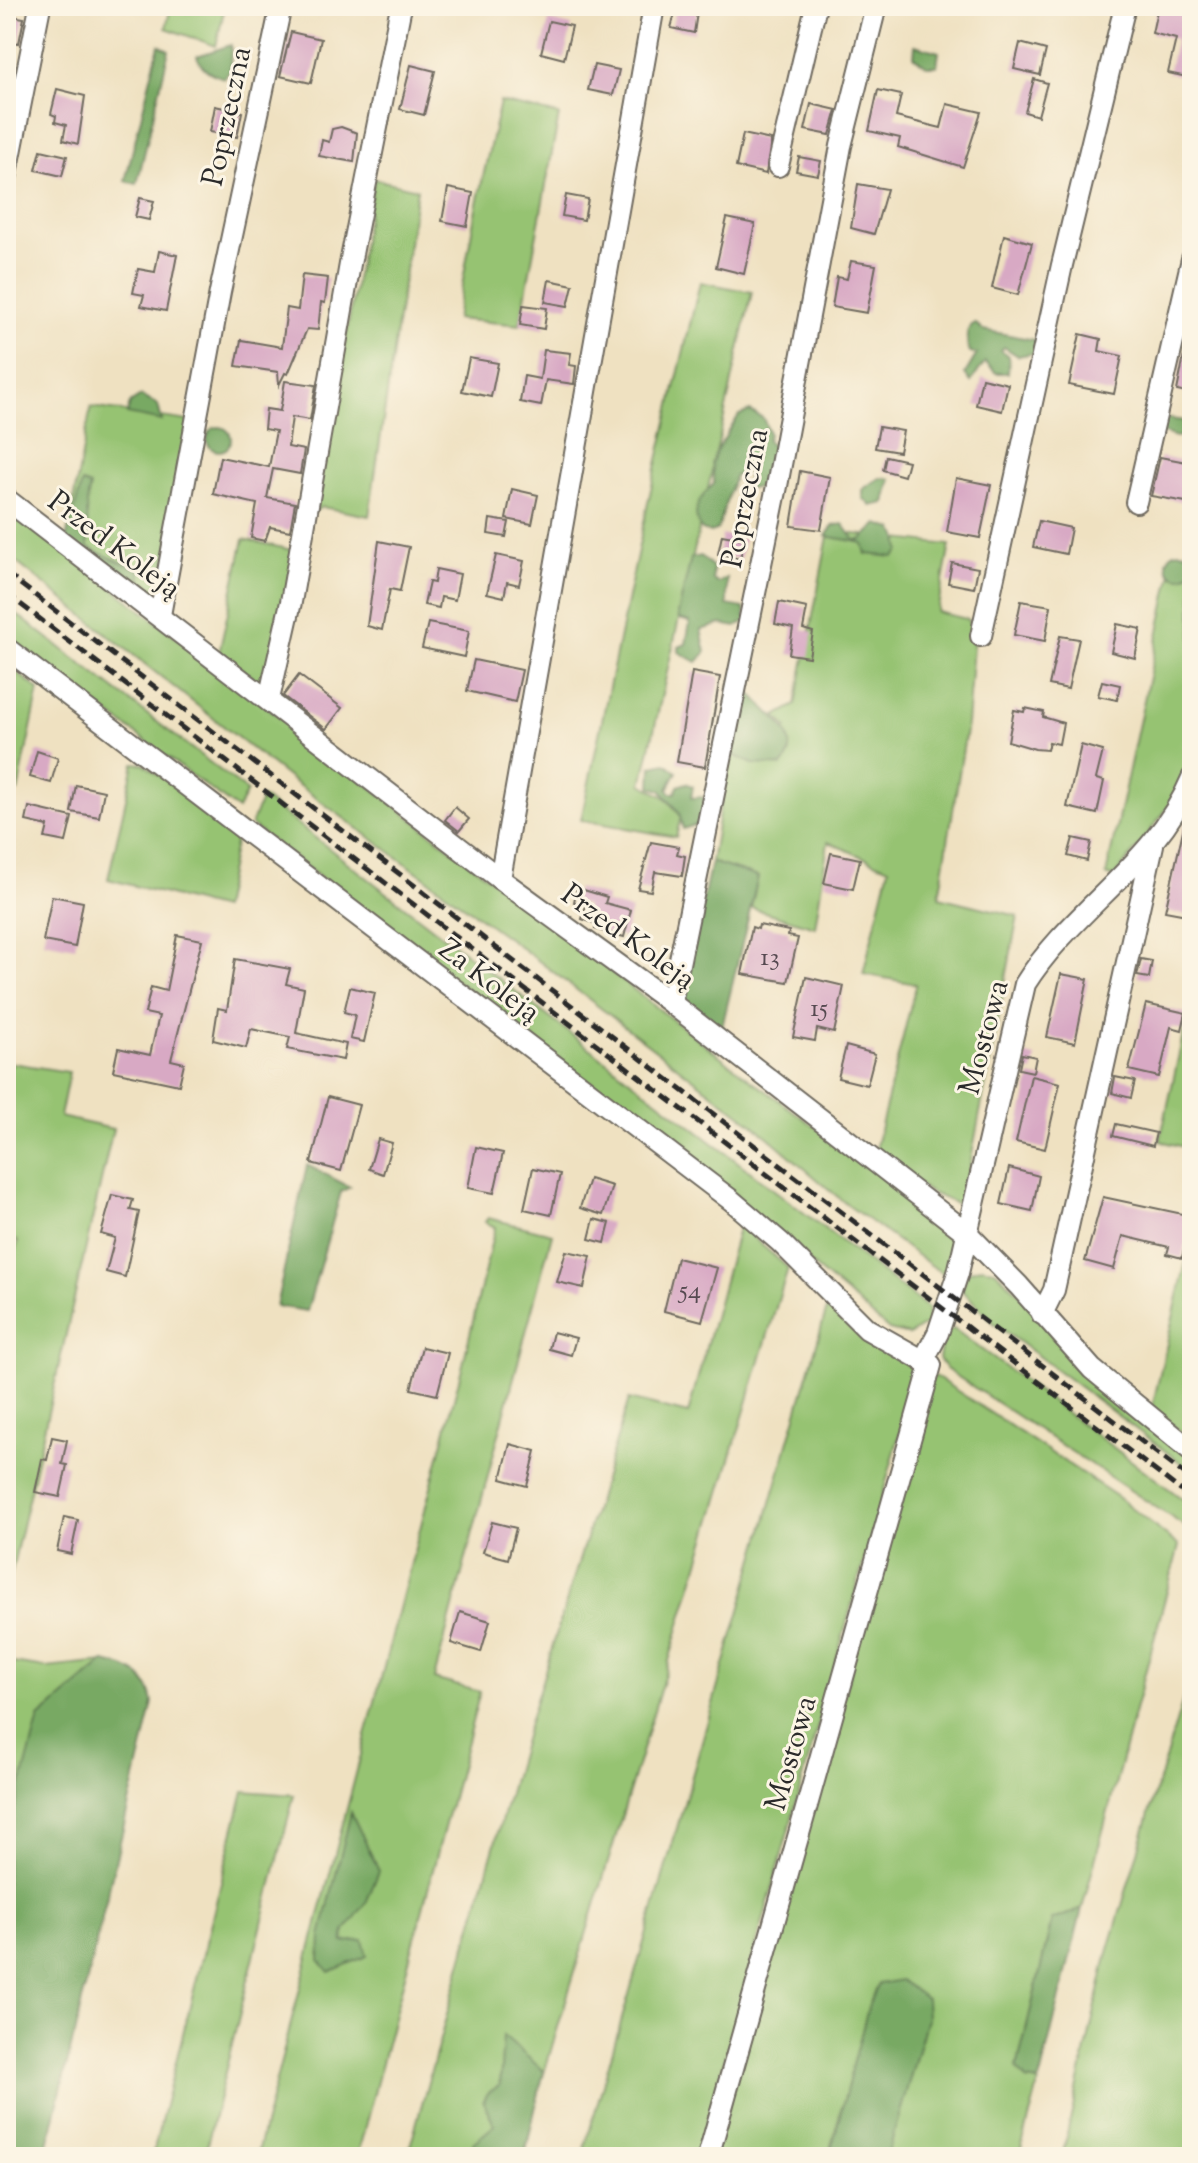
<svg xmlns="http://www.w3.org/2000/svg" width="1198" height="2163" viewBox="0 0 1198 2163" font-family="'Sorts Mill Goudy',serif">
	<style>
		.green { fill: #96c372; stroke: #60774e; stroke-width: 2 }
		.forest { fill: #78a964; stroke: #526a48; stroke-width: 2 }
		.building { fill: #d8a9c4 }
		.lines { fill: none; stroke-linecap: round; stroke-linejoin: round }
		.minor-casing { stroke: #706b60; stroke-width: 24 }
		.minor { stroke: #fff; stroke-width: 20 }
		.rail { stroke: #2b2b2b; stroke-width: 5; stroke-dasharray: 12 6; stroke-linecap: butt }
		.labels { text-anchor: middle; stroke-width: 6; stroke-linejoin: round; paint-order: stroke }
		.number-label { font-size: 26px; fill: #564a51 }
		.street-label { font-size: 30px; fill: #2b2b2b; stroke: #fcf5e5 }
	</style>
	<rect width="100%" height="100%" fill="#fcf5e5"/>
	<filter id="ink" filterUnits="userSpaceOnUse"><feTurbulence type="fractalNoise" baseFrequency=".0125" numOctaves="2"/><feDisplacementMap in="SourceGraphic" scale="16" xChannelSelector="R" yChannelSelector="G"/><feConvolveMatrix kernelMatrix="1 2 1 2 8 2 1 2 1" color-interpolation-filters="sRGB"/></filter>
	<filter id="wash" filterUnits="userSpaceOnUse"><feTurbulence type="fractalNoise" baseFrequency=".006" numOctaves="4" result="noise"/><feDisplacementMap in="SourceGraphic" scale="32" xChannelSelector="R" yChannelSelector="G"/><feGaussianBlur stdDeviation="1.8" result="paint"/><feColorMatrix in="noise" values="0 0 0 0 0 0 0 0 0 0 0 0 0 0 0 0 0 1.4 0 .05"/><feComposite in="paint" operator="in"/></filter>
	<g filter="url(#wash)">
		<rect width="100%" height="100%" fill="#efe1c1"/>
		<g class="green">
			<polygon points="171,6 225,6 216,46 166,28"/>
			<polygon points="500,102 559,115 520,325 456,319 476,208"/>
			<polygon points="374,179 417,189 369,516 322,507 315,511"/>
			<polygon points="700,282 752,292 642,784 666,798 681,816 676,837 581,820 649,498"/>
			<polygon points="91,407 189,421 159,605 66,539"/>
			<polygon points="6,506 742,1073 941,1220 955,1252 946,1276 846,1204 754,1125 523,949 290,779 6,554"/>
			<polygon points="829,531 950,545 937,612 967,619 974,633 967,724 939,897 1018,916 962,1206 929,1192 874,1154 916,984 863,974 889,868 828,842 815,927 751,908 758,877 711,862 729,753 753,764 787,728 776,716 796,705"/>
			<polygon points="244,539 296,551 268,679 261,683 219,653"/>
			<polygon points="1174,562 1192,567 1192,760 1182,789 1114,878 1106,875"/>
			<polygon points="6,606 247,791 238,810 6,637"/>
			<polygon points="6,664 39,690 18,791 6,788"/>
			<polygon points="134,763 144,764 237,833 222,909 108,879"/>
			<polygon points="262,797 928,1308 928,1323 909,1335 889,1330 661,1136 251,825"/>
			<polygon points="1192,994 1192,1149 1160,1141"/>
			<polygon points="6,1062 69,1072 60,1117 113,1129 6,1596 6,1287 18,1241 6,1238"/>
			<polygon points="488,1218 552,1234 434,1679 480,1692 357,2157 256,2157 463,1364 495,1227 485,1222"/>
			<polygon points="739,1225 788,1268 538,2093 525,2157 407,2157 527,1729 629,1399 688,1414"/>
			<polygon points="1192,1236 1192,1431 1190,1440 1152,1408"/>
			<polygon points="982,1267 995,1270 1192,1458 1192,1471 995,1324 962,1290 967,1272"/>
			<polygon points="828,1305 917,1372 697,2157 582,2157"/>
			<polygon points="954,1329 1192,1506 1192,1531 946,1369 939,1359 943,1333"/>
			<polygon points="933,1375 1118,1497 1179,1546 1082,1909 1052,1920 1017,2068 1026,2080 1039,2082 1019,2157 887,2157 927,2019 841,2110 828,2157 714,2157"/>
			<polygon points="6,1662 46,1668 104,1662 39,1718 6,1848"/>
			<polygon points="1192,1669 1192,2157 1062,2157 1107,1956"/>
			<polygon points="244,1791 294,1795 204,2157 152,2157"/>
		</g>
		<g class="forest">
			<polygon points="159,45 169,50 137,184 125,181"/>
			<path d="M231,45L230,70L224,78C211,74 202,70 197,56Z"/>
			<polygon points="915,45 939,52 937,66 927,66 914,57"/>
			<path d="M975,323L983,330L1035,340V353L1018,356L1004,347L1001,351L1009,356L1008,373H996L985,362L971,382L965,374L977,354L970,352C966,342 964,328 975,323Z"/>
			<polygon points="141,396 158,405 162,421 127,414 130,403"/>
			<path d="M750,411L763,418L769,433L767,441L774,447L769,488H748L747,468L734,477L718,529L710,533L702,530C689,512 700,497 714,483L712,463L716,452L739,415Z"/>
			<polygon points="1164,418 1192,422 1192,434 1176,437 1161,432"/>
			<circle cx="219" cy="439" r="12"/>
			<polygon points="880,478 891,479 885,503 871,506 863,498 863,489"/>
			<polygon points="82,483 90,486 87,502 88,548 140,570 143,596 66,539"/>
			<polygon points="843,524 855,540 861,540 878,524 893,529 898,536 900,551 894,557 866,554 863,543 826,536 833,526"/>
			<circle cx="1180" cy="564" r="13"/>
			<polygon points="701,556 713,567 713,580 718,583 727,578 727,605 744,608 746,621 736,627 721,624 701,630 706,652 697,662 679,652 679,647 686,644 690,622 679,619 678,613 691,558"/>
			<path d="M743,690C754,694 755,698 763,706C780,723 803,741 782,766L753,764L729,753Z"/>
			<polygon points="666,763 677,772 668,789 671,793 676,793 678,786 686,783 693,786 691,798 704,797 702,823 683,829 679,812 661,790 651,787 652,766"/>
			<polygon points="711,862 758,877 721,1031 681,1002"/>
			<polygon points="307,1165 350,1187 341,1192 307,1311 276,1306"/>
			<path d="M104,1662C130,1666 149,1676 153,1703L45,2157H6V1841L39,1718Z"/>
			<polygon points="351,1812 379,1871 366,1903 345,1931 343,1942 363,1940 367,1956 329,1972 320,1961 321,1936"/>
			<polygon points="1082,1909 1039,2082 1026,2080 1017,2068 1052,1920"/>
			<polygon points="901,1980 926,1999 927,2019 887,2157 829,2157 869,2004 879,1984"/>
			<polygon points="503,2036 544,2071 524,2157 471,2157 474,2142 495,2125 483,2102 488,2093 500,2085"/>
		</g>
		<g id="blocks">
			<g class="building">
				<polygon points="677,6 698,6 694,33 671,28"/>
				<polygon points="1158,6 1178,6 1177,10 1192,14 1192,78 1168,73 1176,39 1152,33"/>
				<polygon points="6,15 24,18 19,43 6,41"/>
				<polygon points="549,21 572,26 564,59 541,53"/>
				<polygon points="291,32 321,39 311,83 280,76"/>
				<polygon points="1020,43 1046,50 1040,75 1014,69"/>
				<polygon points="411,65 435,71 424,115 400,109"/>
				<polygon points="594,65 619,70 613,95 588,90"/>
				<polygon points="1034,79 1047,83 1038,116 1025,112"/>
				<polygon points="57,89 85,96 78,144 63,140 66,125 55,122 56,116 51,114"/>
				<polygon points="878,90 901,95 896,117 941,128 947,104 981,112 963,167 898,147 900,138 869,131"/>
				<polygon points="811,104 837,110 830,135 805,130"/>
				<polygon points="215,106 242,112 237,137 210,132"/>
				<polygon points="341,127 357,133 354,162 319,156 322,140 329,142 332,129"/>
				<polygon points="743,134 771,140 766,174 736,167"/>
				<polygon points="41,150 67,156 62,176 36,170"/>
				<polygon points="799,157 821,161 818,175 796,171"/>
				<polygon points="858,184 887,189 874,234 851,228"/>
				<polygon points="448,188 473,193 467,226 442,221"/>
				<polygon points="566,195 588,199 584,220 562,216"/>
				<polygon points="140,198 154,201 149,220 135,217"/>
				<polygon points="727,218 755,224 744,274 716,267"/>
				<polygon points="1004,235 1032,243 1018,295 992,288"/>
				<polygon points="159,251 177,255 166,311 141,306 144,295 133,293 138,269 155,272"/>
				<polygon points="851,261 876,265 867,313 832,307 837,277 847,279"/>
				<polygon points="302,275 328,278 325,303 321,302 318,330 307,329 288,374 285,373 279,385 278,372 236,366 241,340 282,347 287,308 298,310"/>
				<polygon points="549,280 573,285 568,306 545,302"/>
				<polygon points="523,305 547,308 544,329 520,325"/>
				<polygon points="1080,334 1101,339 1099,351 1122,356 1114,394 1069,385"/>
				<polygon points="544,350 571,353 569,365 576,366 574,384 546,380 541,406 520,402 524,376 540,379"/>
				<polygon points="1185,351 1192,352 1192,394 1177,391"/>
				<polygon points="469,358 498,363 491,397 462,391"/>
				<polygon points="982,378 1008,384 1002,411 976,405"/>
				<polygon points="285,381 316,385 310,420 292,417 288,447 304,450 300,474 273,469 267,498 295,503 290,531 270,527 265,541 251,538 257,504 213,494 220,457 269,467 276,431 264,429 266,409 280,411"/>
				<polygon points="879,427 903,431 899,452 875,448"/>
				<polygon points="886,456 908,461 904,476 883,470"/>
				<polygon points="1160,457 1192,463 1192,503 1151,496"/>
				<polygon points="800,471 830,477 821,530 791,526"/>
				<polygon points="956,478 991,485 980,538 947,532"/>
				<polygon points="512,489 538,495 532,524 506,519"/>
				<polygon points="490,519 509,522 506,537 488,534"/>
				<polygon points="1039,521 1071,528 1066,554 1033,547"/>
				<polygon points="722,535 744,539 740,559 718,554"/>
				<polygon points="379,541 409,547 400,591 390,589 382,630 367,626"/>
				<polygon points="496,555 524,561 519,585 507,582 504,597 487,593"/>
				<polygon points="952,563 978,568 974,588 948,583"/>
				<polygon points="436,569 460,574 455,600 441,597 439,608 424,605 429,582 434,583"/>
				<polygon points="1021,601 1051,606 1045,641 1014,635"/>
				<polygon points="779,602 807,608 803,629 813,632 809,657 789,654 793,628 775,624"/>
				<polygon points="428,623 469,631 464,657 422,648"/>
				<polygon points="1117,624 1141,629 1135,658 1111,652"/>
				<polygon points="1060,636 1079,639 1068,689 1049,685"/>
				<polygon points="474,660 522,670 515,702 467,691"/>
				<polygon points="692,672 720,677 705,767 677,762"/>
				<polygon points="299,675 342,708 326,729 283,696"/>
				<polygon points="1102,681 1120,685 1117,700 1098,696"/>
				<polygon points="1025,708 1044,712 1043,717 1063,723 1059,744 1049,742 1047,750 1035,749 1008,741 1014,710 1024,712"/>
				<polygon points="1081,745 1103,751 1096,779 1104,781 1097,814 1067,807"/>
				<polygon points="37,751 58,758 51,783 30,777"/>
				<polygon points="76,785 104,791 99,817 71,812"/>
				<polygon points="29,807 72,817 66,842 45,838 48,826 26,821"/>
				<polygon points="455,807 469,819 459,831 445,820"/>
				<polygon points="1186,817 1192,818 1192,916 1165,911"/>
				<polygon points="1073,838 1091,842 1087,861 1068,856"/>
				<polygon points="651,842 679,847 677,854 685,856 682,876 655,872 651,891 638,889"/>
				<polygon points="831,853 860,859 853,889 824,883"/>
				<polygon points="577,888 607,897 605,903 631,910 624,937 595,929 597,924 582,919 586,905 574,902"/>
				<polygon points="52,896 83,902 75,947 43,941"/>
				<polygon points="759,925 789,931 788,936 798,938 788,982 742,974 752,927 758,929"/>
				<polygon points="177,935 202,940 171,1060 184,1063 179,1085 113,1071 118,1048 150,1055 159,1016 145,1013 151,987 166,991"/>
				<polygon points="235,959 290,969 286,984 304,988 296,1033 346,1044 343,1060 287,1049 290,1037 251,1029 246,1048 213,1040 218,1008 227,1010"/>
				<polygon points="1141,959 1152,961 1149,978 1137,976"/>
				<polygon points="1061,974 1088,979 1075,1043 1047,1037"/>
				<polygon points="806,977 844,986 834,1033 817,1029 815,1041 793,1037"/>
				<polygon points="350,987 375,993 364,1042 350,1039 355,1015 344,1012"/>
				<polygon points="1146,1004 1186,1013 1182,1030 1171,1027 1159,1077 1129,1070"/>
				<polygon points="846,1046 875,1054 867,1085 838,1078"/>
				<polygon points="1022,1054 1036,1057 1033,1072 1019,1069"/>
				<polygon points="1031,1076 1060,1083 1045,1149 1016,1142"/>
				<polygon points="1115,1077 1135,1081 1131,1098 1112,1093"/>
				<polygon points="328,1097 359,1105 341,1171 311,1163"/>
				<polygon points="1116,1124 1156,1133 1153,1146 1113,1136"/>
				<polygon points="378,1139 392,1143 383,1174 369,1169"/>
				<polygon points="476,1147 503,1153 494,1193 468,1188"/>
				<polygon points="533,1168 560,1174 551,1215 524,1209"/>
				<polygon points="1009,1168 1039,1176 1032,1211 1001,1204"/>
				<polygon points="589,1179 612,1186 603,1215 580,1208"/>
				<polygon points="112,1195 133,1200 130,1210 139,1212 125,1277 106,1272 115,1238 101,1234"/>
				<polygon points="1103,1197 1192,1216 1182,1258 1167,1254 1169,1247 1123,1236 1114,1269 1085,1261"/>
				<polygon points="594,1219 610,1223 605,1243 589,1239"/>
				<polygon points="566,1251 591,1256 584,1288 557,1282"/>
				<polygon points="677,1258 717,1268 702,1321 664,1311"/>
				<polygon points="553,1332 576,1338 571,1355 549,1349"/>
				<polygon points="422,1347 448,1353 437,1395 411,1389"/>
				<polygon points="52,1437 67,1440 62,1464 67,1465 60,1497 35,1492 42,1459 47,1460"/>
				<polygon points="510,1444 536,1451 527,1486 501,1479"/>
				<polygon points="64,1517 78,1520 71,1554 57,1551"/>
				<polygon points="492,1522 516,1528 508,1559 483,1552"/>
				<polygon points="460,1612 490,1621 481,1652 451,1643"/>
			</g>
		</g>
	</g>
	<g filter="url(#ink)">
		<use href="#blocks" fill-opacity="0" stroke="#706b60" stroke-width="2"/>
		<g class="lines">
			<g class="minor-casing">
				<g id="minor">
					<polyline points="778,166 816,6"/>
					<polyline points="6,178 40,6"/>
					<polyline points="6,499 500,879 671,1003 967,1233 1019,1286 1092,1369 1192,1451"/>
					<polyline points="1136,502 1192,259"/>
					<polyline points="160,615 220,292 281,6"/>
					<polyline points="981,636 1062,265 1125,6"/>
					<polyline points="6,648 731,1200 780,1242 867,1329 931,1365 708,2157"/>
					<polyline points="269,699 291,602 350,264 401,6"/>
					<polyline points="500,879 654,6"/>
					<polyline points="671,1003 777,486 841,146 876,6"/>
					<polyline points="1042,1314 1054,1290 1153,845"/>
					<path d="M923,1361L938,1333L958,1273L1025,984C1072,909 1157,863 1192,778"/>
				</g>
			</g>
			<use href="#minor" class="minor"/>
			<g class="rail">
				<polyline points="6,573 1192,1480"/>
				<polyline points="6,593 1192,1499"/>
			</g>
		</g>
	</g>
	<g class="labels">
		<g class="number-label">
			<text x="770" y="965">13</text>
			<text x="819" y="1016">15</text>
			<text x="690" y="1298">54</text>
		</g>
		<g class="street-label">
			<text transform="translate(226 116) rotate(-78)" y="10">Poprzeczna</text>
			<text transform="translate(744 498) rotate(-79)" y="10">Poprzeczna</text>
			<text transform="translate(115 544) rotate(37)" y="10">Przed Koleją</text>
			<text transform="translate(629 936) rotate(36)" y="10">Przed Koleją</text>
			<text transform="translate(490 980) rotate(37)" y="10">Za Koleją</text>
			<text transform="translate(983 1037) rotate(-75)" y="10">Mostowa</text>
			<text transform="translate(790 1753) rotate(-74)" y="10">Mostowa</text>
		</g>
	</g>
	<rect width="1198" height="2163" fill="none" stroke="#fcf5e5" stroke-width="32"/>
</svg>
